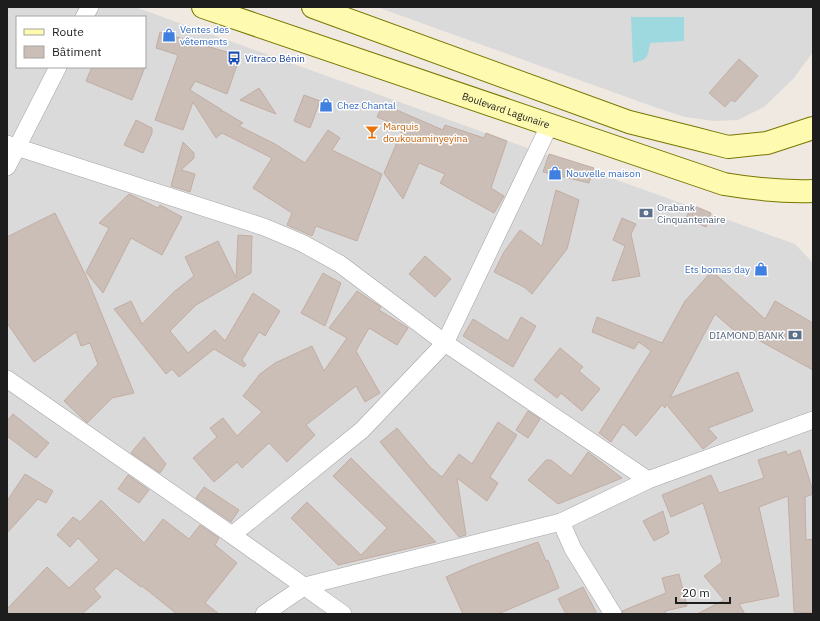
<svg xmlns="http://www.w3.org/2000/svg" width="820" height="621" viewBox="0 0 820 621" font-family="'IBM Plex Sans',sans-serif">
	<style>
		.residential { fill: #dbdada; fill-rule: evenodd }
		.water { fill: #9ed9e0 }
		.building { fill: #cbbeb7; stroke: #c2ada3 }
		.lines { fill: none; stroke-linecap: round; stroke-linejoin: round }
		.street-casing { stroke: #a4a4a4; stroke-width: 18 }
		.secondary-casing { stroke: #770; stroke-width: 24 }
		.street { stroke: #fff; stroke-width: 17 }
		.secondary { stroke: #fefab0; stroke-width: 22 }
		.labels { text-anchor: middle; stroke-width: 3; stroke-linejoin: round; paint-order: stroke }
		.shop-label { font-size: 10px; fill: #366cbe; stroke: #fff; text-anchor: start }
		.transit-label { font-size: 10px; fill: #164399; stroke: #fff; text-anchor: start }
		.street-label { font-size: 10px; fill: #1d1d1d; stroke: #fff }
		.food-label { font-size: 10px; fill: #c56008; stroke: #fff; text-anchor: start }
		.service-label { font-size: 10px; fill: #4e5e75; stroke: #fff; text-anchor: start }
	</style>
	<rect width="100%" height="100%" fill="#efe9e1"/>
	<g class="residential">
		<path d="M7,7H135L795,244L813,263V614H7ZM17,17H145V67H17Z"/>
		<polygon points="377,7 813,7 813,52 794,78 764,107 738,120 714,121 685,117 657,108"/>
	</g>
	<path class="water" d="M631,17H684V41L650,43C647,58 649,59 633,63Z"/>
	<g class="building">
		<polygon points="160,32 240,56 227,94 195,81 190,90 222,110 221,112 223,111 243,123 239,126 275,144 305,163 328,130 340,138 332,150 382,174 357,241 316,226 312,236 287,225 292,213 253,188 272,158 222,133 216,138 193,102 183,130 155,120 178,55 156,48"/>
		<polygon points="739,59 758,76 735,102 731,100 725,107 709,93"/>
		<polygon points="92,67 145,67 132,100 86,81"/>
		<polygon points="259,88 276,114 240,100"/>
		<polygon points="304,95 320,101 310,128 294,121"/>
		<polygon points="383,104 443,130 445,125 484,138 486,133 507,141 491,188 504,196 494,213 440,183 445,174 419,163 403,199 384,173 403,128 377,117"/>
		<polygon points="136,120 152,128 152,133 143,153 124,145"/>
		<polygon points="183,142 194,153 194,158 181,170 195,174 190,192 171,186"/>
		<polygon points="549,154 594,168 589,183 543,172"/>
		<polygon points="556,190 579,200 567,249 532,294 524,287 494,272 504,252 520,230 542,246"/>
		<polygon points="129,194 158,208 160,205 182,217 162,255 131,238 103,293 86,272 109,228 99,223"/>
		<polygon points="692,205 711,213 706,227 686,218"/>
		<polygon points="55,213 87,278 134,393 112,398 87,423 64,401 98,364 90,343 81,346 76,332 34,362 7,323 7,237"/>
		<polygon points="622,218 636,224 631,234 640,276 612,281 625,246 613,240"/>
		<polygon points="238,235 252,236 251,273 196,305 170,331 188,353 215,330 225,341 253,293 280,311 265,336 259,332 242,360 246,365 244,367 214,349 179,377 172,369 166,374 114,309 131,301 142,324 175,291 194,276 185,257 218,241 236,278"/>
		<polygon points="425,256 451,279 435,297 409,274"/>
		<polygon points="712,271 765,319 775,301 813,323 813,370 740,330 737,333 715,314 670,398 738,372 753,411 708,428 717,438 703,449 666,404 665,408 662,405 636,436 623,424 611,442 599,433 651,351 639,342 634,349 592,332 597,317 662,343 685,301"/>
		<polygon points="323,273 341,283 325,326 301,313"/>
		<polygon points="357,291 381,307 379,310 408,328 397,345 369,328 356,351 380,393 365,402 356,386 306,425 315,435 287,462 269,443 242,468 237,462 214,482 193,458 217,437 210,428 223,418 237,436 262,412 243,396 260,374 275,363 312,346 324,371 347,338 329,328"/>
		<polygon points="521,317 536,326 513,367 463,336 473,319 508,341"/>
		<polygon points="560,348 583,367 579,371 600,389 582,411 561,393 557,398 534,380"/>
		<polygon points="528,411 540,419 528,438 516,430"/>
		<polygon points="13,414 49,443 36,458 7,436 7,421"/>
		<polygon points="498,422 517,435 490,477 498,483 487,501 457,478 466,535 459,537 380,442 397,428 430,467 442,477 459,454 472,464"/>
		<polygon points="144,437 166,464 160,473 131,453"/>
		<polygon points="800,450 813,491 813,494 805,497 806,540 813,539 813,613 794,612 788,496 759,507 779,596 739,604 745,614 697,614 724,600 704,576 722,562 703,503 671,517 662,495 711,475 719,493 764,478 758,460 786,451 787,455"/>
		<polygon points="588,452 622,478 558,504 528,480 546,460 551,460 571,476"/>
		<polygon points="351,458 436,542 338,565 291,518 307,502 361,555 387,528 333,476"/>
		<polygon points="25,474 53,491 46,503 38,499 7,533 7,501"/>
		<polygon points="128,475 149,490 139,503 118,489"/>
		<polygon points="204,487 239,510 231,522 196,498"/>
		<polygon points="101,500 144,543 163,519 189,539 200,525 219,538 215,545 237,563 205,603 219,614 177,614 142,586 141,587 116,568 94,589 101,597 82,614 7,614 7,609 47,567 69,588 99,560 78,538 70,547 57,535 73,517 80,522"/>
		<polygon points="663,511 669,533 654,541 643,521"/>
		<polygon points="538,542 546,561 548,560 559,588 498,614 463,614 446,577 471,566"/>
		<polygon points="679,574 687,606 665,611 666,614 623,614 622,611 666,593 662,578"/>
		<polygon points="583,587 597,614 566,614 558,599"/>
	</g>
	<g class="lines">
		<g class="street-casing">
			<g id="street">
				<polyline points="84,17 90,7"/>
				<polyline points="7,144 264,227 302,243 340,264 445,343 648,480"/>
				<polyline points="7,167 58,67"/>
				<polyline points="7,379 232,535 343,614"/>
				<polyline points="561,522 573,549 613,614"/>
				<polyline points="232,535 362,430 445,343 550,124"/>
				<polyline points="264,614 305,586 561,522 648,480 813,420"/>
			</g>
		</g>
		<g class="secondary-casing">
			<g id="secondary">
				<path id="s1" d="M203,7L724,184C754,189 783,192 813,191"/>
				<polyline points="313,7 629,122 693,138 728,147 767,143 813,128"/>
			</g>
		</g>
		<use href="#street" class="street"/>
		<use href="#secondary" class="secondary"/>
	</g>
	<defs>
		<g id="shop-bare" transform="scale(1.08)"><path d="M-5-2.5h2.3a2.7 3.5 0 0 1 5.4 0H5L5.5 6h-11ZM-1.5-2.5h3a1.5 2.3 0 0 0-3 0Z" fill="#3f7fe0" stroke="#fff" stroke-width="2.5" paint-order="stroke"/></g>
		<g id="bus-bare" transform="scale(1.08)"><path d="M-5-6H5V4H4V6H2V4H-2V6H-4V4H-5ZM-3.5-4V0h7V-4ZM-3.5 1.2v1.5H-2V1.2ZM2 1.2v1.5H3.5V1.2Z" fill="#1a4fb4" stroke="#fff" stroke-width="2.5" paint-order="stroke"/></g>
		<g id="bar-bare" transform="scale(1.08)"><path d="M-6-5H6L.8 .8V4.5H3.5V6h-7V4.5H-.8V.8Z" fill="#e8710a" stroke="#fff" stroke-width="2.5" paint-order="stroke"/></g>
		<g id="bank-bare" transform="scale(1.08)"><path d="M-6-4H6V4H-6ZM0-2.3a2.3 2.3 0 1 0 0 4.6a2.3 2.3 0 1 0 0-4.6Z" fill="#5c6f8a" stroke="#fff" stroke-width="2.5" paint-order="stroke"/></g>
	</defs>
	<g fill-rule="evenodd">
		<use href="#shop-bare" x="169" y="35"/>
		<use href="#bus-bare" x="234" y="58"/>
		<use href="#shop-bare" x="326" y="105"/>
		<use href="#bar-bare" x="372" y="132"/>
		<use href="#shop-bare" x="555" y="173"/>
		<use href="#bank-bare" x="646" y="213"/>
		<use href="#shop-bare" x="761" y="269"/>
		<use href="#bank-bare" x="795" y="335"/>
	</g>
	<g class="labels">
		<g class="shop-label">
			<text x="180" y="33">Ventes des<tspan x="180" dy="12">vêtements</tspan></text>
			<text x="337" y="109">Chez Chantal</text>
			<text x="566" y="177">Nouvelle maison</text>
			<text x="750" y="273" text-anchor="end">Ets bomas day</text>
		</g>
		<g class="transit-label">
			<text x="245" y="62">Vitraco Bénin</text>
		</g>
		<g class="street-label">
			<text dy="4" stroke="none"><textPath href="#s1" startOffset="320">Boulevard Lagunaire</textPath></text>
		</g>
		<g class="food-label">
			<text x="383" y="130">Marquis<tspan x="383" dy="12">doukouaminyeyina</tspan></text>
		</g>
		<g class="service-label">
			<text x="657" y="211">Orabank<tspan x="657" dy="12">Cinquantenaire</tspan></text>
			<text x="784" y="339" text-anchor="end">DIAMOND BANK</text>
		</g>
	</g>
	<rect width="820" height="621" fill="none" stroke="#1d1d1d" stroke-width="16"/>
	<rect x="16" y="16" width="130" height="52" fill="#ffffff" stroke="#a5a5a5"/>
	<rect x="24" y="29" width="20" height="6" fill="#fefab0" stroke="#a5a5a5"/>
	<text x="52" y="36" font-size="12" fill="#1d1d1d">Route</text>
	<rect x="24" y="46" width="20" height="12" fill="#cbbeb7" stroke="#a5a5a5"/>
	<text x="52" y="56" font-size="12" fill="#1d1d1d">Bâtiment</text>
	<path d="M676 597v6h54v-6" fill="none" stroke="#1d1d1d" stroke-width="2"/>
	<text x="682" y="597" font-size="12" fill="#1d1d1d" stroke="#ffffff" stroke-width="3" paint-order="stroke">20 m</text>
</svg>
